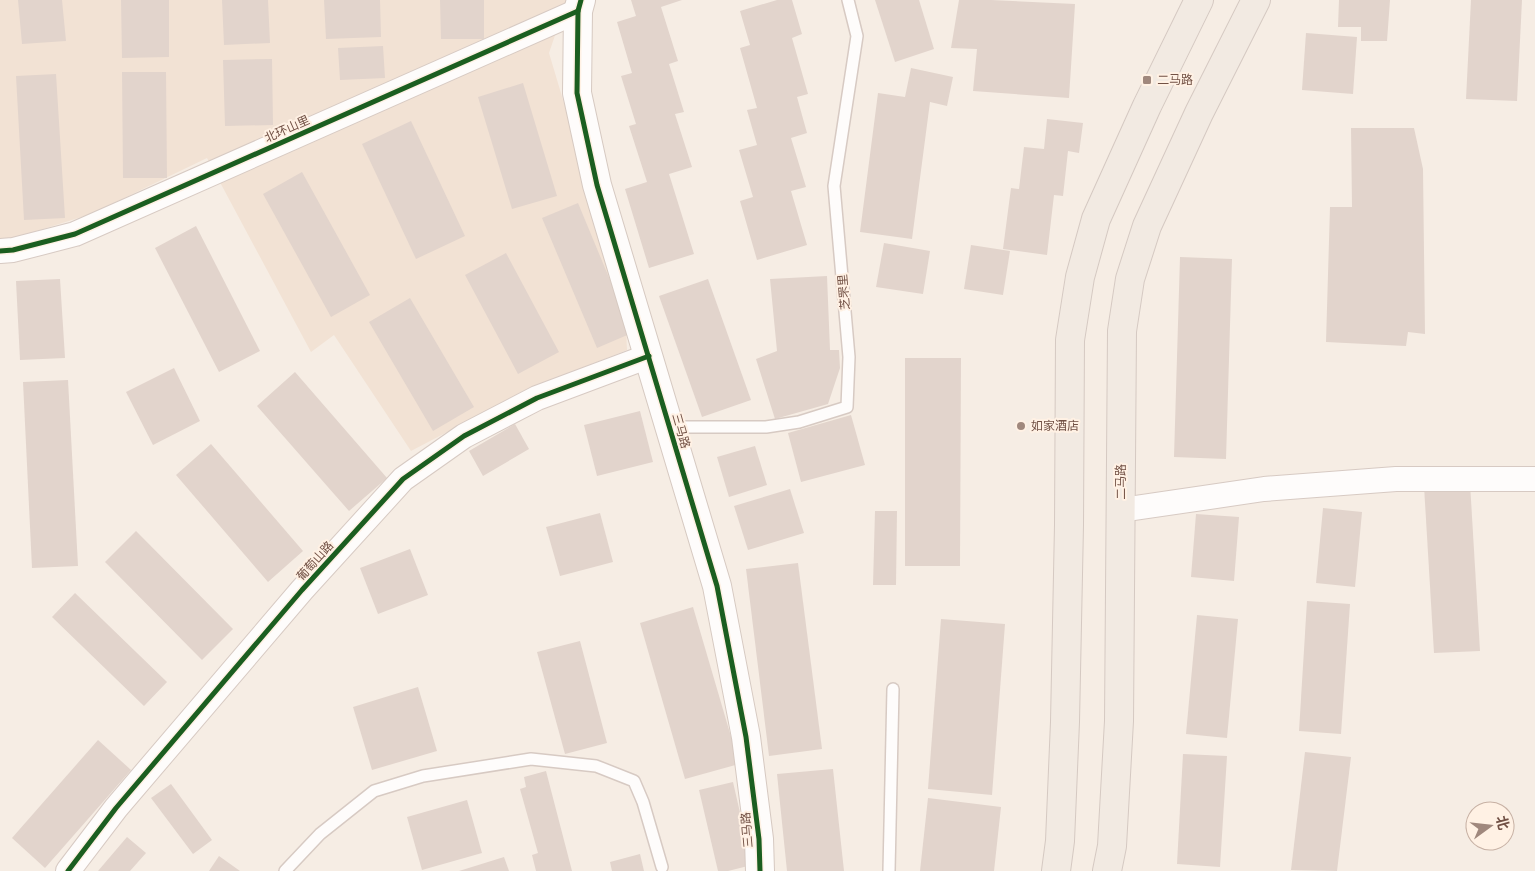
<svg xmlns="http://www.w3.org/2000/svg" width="1535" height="871" viewBox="0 0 1535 871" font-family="Rubik,'Noto Sans SC',sans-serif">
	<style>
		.residential { fill: #f2e2d4 }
		.building { fill: #e2d4cc }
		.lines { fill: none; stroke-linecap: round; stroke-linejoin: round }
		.lane-casing { stroke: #d7cac3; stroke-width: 14 }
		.street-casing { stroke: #d7cac3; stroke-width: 26 }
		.secondary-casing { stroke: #d6c9c1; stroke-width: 30 }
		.primary-casing { stroke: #d5c9c2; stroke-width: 30 }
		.lane { stroke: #fefcfb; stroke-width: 11 }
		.street { stroke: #fefcfb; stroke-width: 24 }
		.secondary { stroke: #fefcfb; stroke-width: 28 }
		.primary { stroke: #f2eae2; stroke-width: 28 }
		.cycleway-casing { stroke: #fff1e4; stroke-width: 8 }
		.cycleway { stroke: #1b5e20; stroke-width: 5 }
		.poi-dot { fill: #a0887d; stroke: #fff1e4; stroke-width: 2 }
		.labels { text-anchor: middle; stroke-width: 4; stroke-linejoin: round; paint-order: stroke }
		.poi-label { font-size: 12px; fill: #725145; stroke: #fff1e4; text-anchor: start }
		.street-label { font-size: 12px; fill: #725145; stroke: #fff1e4 }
	</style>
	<rect width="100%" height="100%" fill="#f6ede4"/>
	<polygon class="residential" points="0,0 567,0 549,53 625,307 627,350 531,388 411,451 334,335 311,352 207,158 91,214 8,240 0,241"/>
	<g class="building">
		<polygon points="18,0 62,0 66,41 22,44"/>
		<polygon points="121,0 169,0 169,57 122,58"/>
		<polygon points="222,0 268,0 270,43 224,45"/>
		<polygon points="324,0 380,0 381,37 326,39"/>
		<polygon points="440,0 484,0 484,39 441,39"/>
		<polygon points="631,0 682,0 661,7 678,61 669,64 684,112 675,114 692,167 669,174 694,254 649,268 625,189 647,182 629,126 636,124 621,76 632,73 617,22 636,16"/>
		<polygon points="777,0 792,0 802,34 792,38 808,94 797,97 807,133 791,138 806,187 791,191 807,245 757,260 740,201 753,197 739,150 757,145 747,110 757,108 740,48 750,45 740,11"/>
		<polygon points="875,0 919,0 934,49 895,62"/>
		<polygon points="959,0 991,0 1075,4 1069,98 973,91 977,49 951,48"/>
		<polygon points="1339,0 1390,0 1387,41 1361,41 1361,27 1338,27"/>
		<polygon points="1471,0 1522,0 1517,101 1466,99"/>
		<polygon points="1306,33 1357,37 1353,94 1302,90"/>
		<polygon points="383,46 385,78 340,80 338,48"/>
		<polygon points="272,59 273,125 225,126 223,60"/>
		<polygon points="911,68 953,77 947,106 930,102 912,239 860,232 878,93 905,97"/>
		<polygon points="122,72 166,72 167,178 123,178"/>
		<polygon points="56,74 65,218 24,220 16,76"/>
		<polygon points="523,83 557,196 512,209 478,97"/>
		<polygon points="1047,119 1083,123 1079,153 1068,151 1063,196 1054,195 1047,255 1003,249 1011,188 1019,189 1024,147 1044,149"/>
		<polygon points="411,121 465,236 416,259 362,144"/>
		<polygon points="1351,128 1414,128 1423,169 1425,334 1408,332 1406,346 1326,342 1330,207 1352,207"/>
		<polygon points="302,172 370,295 331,317 263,194"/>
		<polygon points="578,203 632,333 597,348 542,218"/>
		<polygon points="196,226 260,351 219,372 155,248"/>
		<polygon points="884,243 930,251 923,294 876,287"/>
		<polygon points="971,245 1010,251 1003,295 964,289"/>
		<polygon points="506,253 559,352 518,374 465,275"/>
		<polygon points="1180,257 1232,259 1226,459 1174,457"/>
		<polygon points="827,276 830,350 839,350 840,368 828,404 775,419 756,359 777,351 770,279"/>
		<polygon points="60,279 65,358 20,360 16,281"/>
		<polygon points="708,279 751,400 702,417 659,296"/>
		<polygon points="410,298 474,407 433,431 369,322"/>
		<polygon points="905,358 961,358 960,566 905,566"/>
		<polygon points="174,368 200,421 153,445 126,392"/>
		<polygon points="295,372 387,478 349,511 257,406"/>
		<polygon points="68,380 78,566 32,568 23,382"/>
		<polygon points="640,411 653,462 597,476 584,425"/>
		<polygon points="851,415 865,465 801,482 788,433"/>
		<polygon points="515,424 529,449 483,476 469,451"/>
		<polygon points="211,444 303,551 268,582 176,475"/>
		<polygon points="755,446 767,485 729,497 717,457"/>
		<polygon points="1470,483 1480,651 1434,653 1424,486"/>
		<polygon points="790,489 804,533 748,550 734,506"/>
		<polygon points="1323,508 1362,512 1355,587 1316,583"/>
		<polygon points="875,511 897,511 896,585 873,585"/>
		<polygon points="600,513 613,562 560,576 546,527"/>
		<polygon points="1196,514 1239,517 1234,581 1191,577"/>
		<polygon points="136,531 233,629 202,660 105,562"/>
		<polygon points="410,549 428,595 378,614 360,568"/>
		<polygon points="798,563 822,749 769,756 746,569"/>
		<polygon points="75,593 167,682 144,706 52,617"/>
		<polygon points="1307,601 1350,604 1341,734 1299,731"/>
		<polygon points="693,607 739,764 685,779 640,623"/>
		<polygon points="1197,615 1238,619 1227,738 1186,734"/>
		<polygon points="941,619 1005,624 992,795 928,789"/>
		<polygon points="580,641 607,743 565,754 537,652"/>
		<polygon points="418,687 437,751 372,770 353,707"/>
		<polygon points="98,740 131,770 45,868 12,838"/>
		<polygon points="1305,752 1351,757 1337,871 1291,870"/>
		<polygon points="1183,754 1227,756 1220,867 1177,864"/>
		<polygon points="833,769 844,871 787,871 777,774"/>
		<polygon points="546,771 572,871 536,871 532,855 538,853 520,789 526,787 524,777"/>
		<polygon points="733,782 752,865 728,871 718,871 699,790"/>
		<polygon points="171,784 212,840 193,854 151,798"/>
		<polygon points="928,798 1001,807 994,871 920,871"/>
		<polygon points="467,800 482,853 422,870 407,817"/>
		<polygon points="127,837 146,853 130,871 98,871"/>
		<polygon points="640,854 644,871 612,871 610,862"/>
		<polygon points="219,856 240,871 209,871"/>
		<polygon points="504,857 509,871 459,871"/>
	</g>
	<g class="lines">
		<g class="lane-casing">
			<g id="lane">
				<polyline points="669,427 766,427 799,422 847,407 849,357 834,186 857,36 848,0"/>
				<polyline points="285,871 320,834 374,791 423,776 531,759 596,766 634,781 643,802 662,867"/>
				<polyline points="889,871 893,689"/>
			</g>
		</g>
		<g class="street-casing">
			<g id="street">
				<polyline points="0,251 13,250 75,234 578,11"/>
				<polyline points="1121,510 1264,489 1396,479 1535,479"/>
				<polyline points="68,871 116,808 302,590 403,479 464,436 537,398 649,356"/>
			</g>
		</g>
		<g class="secondary-casing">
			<polyline id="secondary" points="581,0 578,11 577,93 597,185 717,586 746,737 759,839 760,871"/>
		</g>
		<g class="primary-casing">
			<g id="primary">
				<polyline points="1056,871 1060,841 1065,722 1069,525 1070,340 1080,277 1096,219 1147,106 1199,0"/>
				<polyline points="1107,871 1112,846 1119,721 1122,331 1130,279 1147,226 1199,113 1256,0"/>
			</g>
		</g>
		<use href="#lane" class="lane"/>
		<use href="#street" class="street"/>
		<use href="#secondary" class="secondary"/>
		<use href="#primary" class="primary"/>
		<g class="cycleway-casing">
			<g id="cycleway">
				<polyline points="581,0 578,11 577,93 597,185 717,586 746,737 759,839 760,871"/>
				<polyline points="0,251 13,250 75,234 578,11"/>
				<polyline points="68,871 116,808 302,590 403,479 464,436 537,398 649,356"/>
			</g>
		</g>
		<use href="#cycleway" class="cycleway"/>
	</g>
	<g class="poi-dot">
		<rect x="1142" y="75" width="10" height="10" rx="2.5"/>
		<circle cx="1021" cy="426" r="5"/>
	</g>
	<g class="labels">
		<g class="poi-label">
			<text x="1157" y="84">二马路</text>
			<text x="1031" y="430">如家酒店</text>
		</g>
		<g class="street-label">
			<text transform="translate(287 129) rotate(-24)" y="4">北环山里</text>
			<text transform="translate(844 292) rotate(-95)" y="4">芝罘里</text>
			<text transform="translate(681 431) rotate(74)" y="4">三马路</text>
			<text transform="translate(1121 482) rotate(-90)" y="4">二马路</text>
			<text transform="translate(315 561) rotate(-48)" y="4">葡萄山路</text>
			<text transform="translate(747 830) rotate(-95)" y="4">三马路</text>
		</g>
	</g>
	<g transform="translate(1490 826) rotate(75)"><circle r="24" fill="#fff1e4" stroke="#c7b1a4"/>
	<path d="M0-4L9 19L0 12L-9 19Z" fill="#a0887d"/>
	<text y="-8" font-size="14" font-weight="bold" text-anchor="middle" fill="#725145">北</text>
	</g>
</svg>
